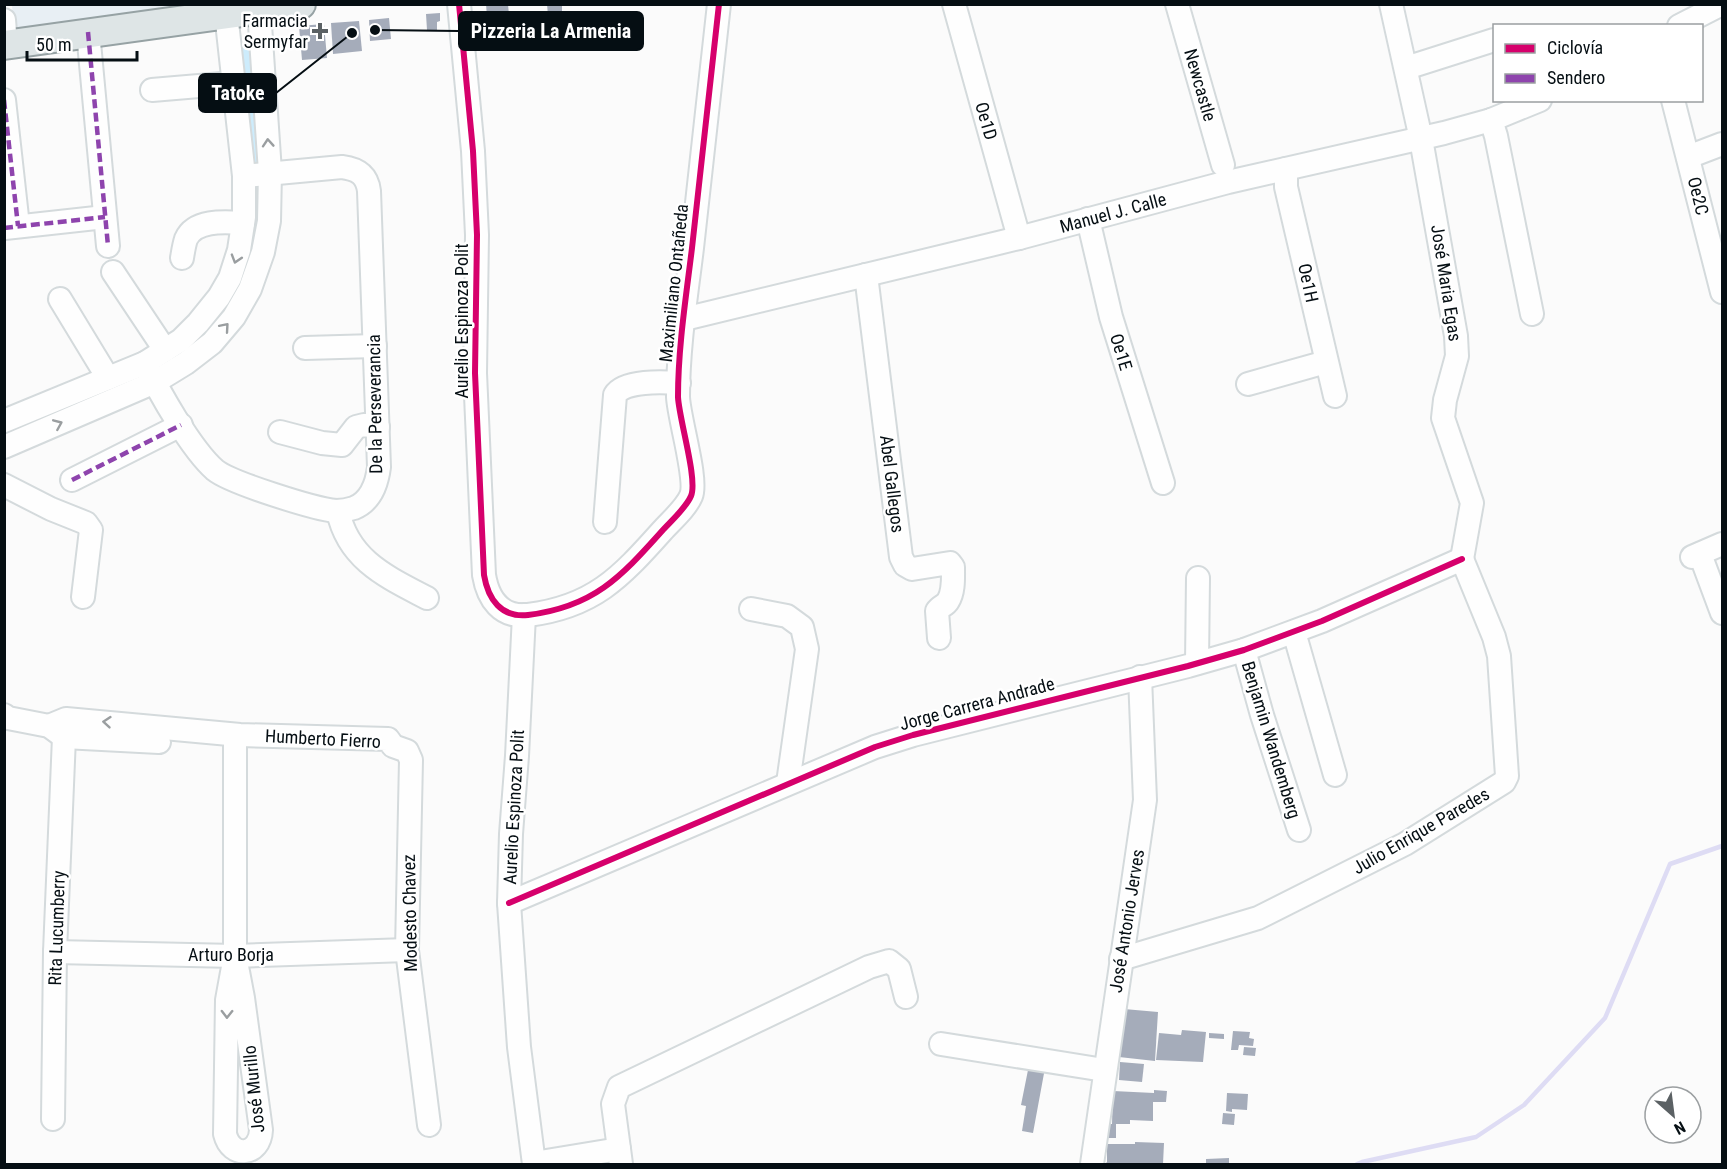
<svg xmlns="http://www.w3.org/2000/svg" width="1727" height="1169" viewBox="0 0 1727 1169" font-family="'Roboto Condensed',sans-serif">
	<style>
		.built { fill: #e8eff4 }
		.green { fill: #cdecfc }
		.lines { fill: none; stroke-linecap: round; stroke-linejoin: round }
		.stream { stroke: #dedcf4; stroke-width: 4.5 }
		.building { fill: #a5acba }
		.minor-casing { stroke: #d4dadc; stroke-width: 26 }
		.major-casing { stroke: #96a2a4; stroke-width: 32 }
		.minor { stroke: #fefefe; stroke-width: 22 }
		.major { stroke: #dee5e6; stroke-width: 28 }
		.quiet { stroke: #8e44ad; stroke-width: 4.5; stroke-dasharray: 9 4.5; stroke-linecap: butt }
		.cycleway-casing { stroke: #fff; stroke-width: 10 }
		.cycleway { stroke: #d6006c; stroke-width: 6 }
		.oneway { stroke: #9a9ea0 }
		.poi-dot { fill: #5b6164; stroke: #fff; stroke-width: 2 }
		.labels { text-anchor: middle; stroke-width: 5; stroke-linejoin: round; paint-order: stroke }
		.poi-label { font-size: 18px; fill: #050e13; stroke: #fff; text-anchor: end }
		.street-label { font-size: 18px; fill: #050e13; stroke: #fff }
		.leader { fill: none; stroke: #050e13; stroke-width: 2 }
		.callout-dot { fill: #050e13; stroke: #fff; stroke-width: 2 }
		.callout { fill: #050e13; stroke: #050e13; stroke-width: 2 }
		.callout-label { font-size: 20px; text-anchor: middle; font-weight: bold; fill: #fff }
	</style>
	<rect width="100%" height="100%" fill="#fbfbfb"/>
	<polygon class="built" points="12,5 191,5 14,33"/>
	<polygon class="green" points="247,44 250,49 262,159 259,163 254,164 240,49 243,45"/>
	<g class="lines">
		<polyline class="stream" points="1357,1164 1362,1162 1476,1137 1524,1105 1605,1018 1670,864 1722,846"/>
	</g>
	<g class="building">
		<polygon points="486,4 508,4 509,15 487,17"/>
		<polygon points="547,4 562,4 562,15 548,16"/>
		<polygon points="440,13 440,21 437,22 437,30 427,30 426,14"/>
		<polygon points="389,18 391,39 370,41 369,20"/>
		<polygon points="359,21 362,51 333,54 331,23"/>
		<polygon points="324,24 327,58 302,60 299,26"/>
		<polygon points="1124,1009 1158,1012 1155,1061 1119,1057"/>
		<polygon points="1182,1030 1206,1032 1203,1062 1156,1060 1159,1033 1181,1035"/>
		<polygon points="1233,1031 1250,1032 1249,1038 1254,1039 1253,1046 1239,1045 1238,1050 1231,1050"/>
		<polygon points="1209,1033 1224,1034 1224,1039 1209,1038"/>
		<polygon points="1244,1047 1256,1048 1255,1056 1243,1055"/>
		<polygon points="1120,1062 1144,1064 1142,1082 1119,1080"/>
		<polygon points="1029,1065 1045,1068 1033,1133 1022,1131 1026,1106 1021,1105"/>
		<polygon points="1154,1090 1167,1091 1166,1102 1153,1102 1153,1121 1130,1120 1130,1124 1116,1124 1116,1138 1108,1138 1109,1124 1112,1124 1113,1091 1154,1093"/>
		<polygon points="1227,1093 1248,1094 1247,1110 1232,1109 1232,1112 1226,1111"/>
		<polygon points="1223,1113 1235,1114 1234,1125 1222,1124"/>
		<polygon points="1135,1142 1164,1143 1163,1164 1105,1164 1107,1162 1107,1144 1135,1144"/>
		<polygon points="1229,1158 1229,1164 1206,1164 1206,1159"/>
	</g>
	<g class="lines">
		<g class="minor-casing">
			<g id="minor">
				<path d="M459,4L473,151L477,235L475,373L484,575C488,599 501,618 528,615C593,607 620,578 662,531C671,521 686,508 691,496C698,480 679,419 678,397C678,348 686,297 692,248C701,167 710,86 719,4"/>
				<polyline points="954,4 1019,238"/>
				<polyline points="1177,4 1223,165"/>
				<polyline points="1391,4 1421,139 1456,336 1457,356 1445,400 1443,418 1472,503 1462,559"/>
				<polyline points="4,20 6,45"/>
				<polyline points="1679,26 1722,4"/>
				<polyline points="88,32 108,246"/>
				<polyline points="1406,68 1494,40"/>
				<polyline points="152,90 234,83"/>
				<polyline points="4,100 18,226"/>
				<polyline points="1673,100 1722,292"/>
				<polyline points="1491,120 1496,136 1532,314"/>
				<polyline points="1688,157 1722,144"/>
				<polyline points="1286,169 1286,187 1335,396"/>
				<polyline points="1088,219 1111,317 1163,483"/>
				<polyline points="5,228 105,217"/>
				<path d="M182,258C183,252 184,245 186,239C195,219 226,222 243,223"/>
				<polyline points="113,272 165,350"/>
				<path d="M866,275L901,557L905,565L912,569L950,563L953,567C953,577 954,592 948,601C945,606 940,606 937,611L939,638"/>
				<polyline points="60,299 108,378"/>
				<polyline points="684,319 1019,238 1228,182 1444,133 1491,120 1540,100"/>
				<polyline points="305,348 375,346"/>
				<path d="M145,363C159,392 191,449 215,470C231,483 315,509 336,511C342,511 348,510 354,508C371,501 377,483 379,467L369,191C367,175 358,169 342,167L244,176"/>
				<polyline points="1248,384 1326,362"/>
				<polyline points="4,421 145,363 181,340 198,323 219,297 230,278 239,250 244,217 244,176 226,13"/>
				<polyline points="280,432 322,443 342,445 356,427 364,425 378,427"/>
				<polyline points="4,447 155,382 186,363 212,343 234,317 250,289 263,252 269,221 270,172 259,10"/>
				<polyline points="72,480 181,425"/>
				<polyline points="4,485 51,509 86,523 91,530 83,597"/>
				<path d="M338,511C348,560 387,577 427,598"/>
				<path d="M605,522L615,395C624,380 663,382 679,383"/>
				<polyline points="1700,554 1722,613"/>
				<polyline points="1692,557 1722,544"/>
				<polyline points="751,609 787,616 802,627 807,649 788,783"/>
				<polyline points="524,615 517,756 511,834 509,903 519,1047 534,1164"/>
				<polyline points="1294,632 1335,775"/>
				<polyline points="1244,650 1262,715 1299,830"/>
				<polyline points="1197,663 1198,578"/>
				<polyline points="4,715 8,718 49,726 64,737 159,742"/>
				<polyline points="49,726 66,719 240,735 388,739 393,746 407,751 411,760 407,950 429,1125"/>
				<polyline points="509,903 875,747 913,735 1188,666 1244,650 1322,621 1462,559"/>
				<polyline points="55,952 235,956 407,950"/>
				<path d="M235,956L243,998L261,1130C260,1156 231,1159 225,1134L227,1000L235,956V735"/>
				<polyline points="1121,959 1258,918 1405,844 1504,782 1507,776 1499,656 1494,637 1462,559"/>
				<polyline points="941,1044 1104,1070"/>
				<polyline points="53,1119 55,952 64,737"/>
				<polyline points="534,1163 619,1149"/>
				<polyline points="621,1164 613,1104 619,1087 869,967 889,961 899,969 906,997"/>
				<polyline points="1092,1164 1145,800 1140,677"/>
			</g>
		</g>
		<g class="major-casing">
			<polyline id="major" points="4,45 301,4"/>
		</g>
		<use href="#minor" class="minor"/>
		<use href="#major" class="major"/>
		<g class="quiet">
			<polyline points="88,32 108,246"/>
			<polyline points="4,100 18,226"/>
			<polyline points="4,228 105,217"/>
			<polyline points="72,480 181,425"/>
		</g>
		<g class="cycleway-casing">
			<g id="cycleway">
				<path d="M459,4L473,151L477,235L475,373L484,575C488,599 501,618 528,615C593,607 620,578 662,531C671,521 686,508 691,496C698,480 679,419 678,397C678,348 686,297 692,248C701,167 710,86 719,4"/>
				<polyline points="509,903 875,747 913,735 1188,666 1244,650 1322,621 1462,559"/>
			</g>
		</g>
		<use href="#cycleway" class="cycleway"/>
	</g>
	<defs><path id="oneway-chevron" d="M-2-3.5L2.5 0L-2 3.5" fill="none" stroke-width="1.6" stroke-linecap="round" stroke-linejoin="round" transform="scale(1.5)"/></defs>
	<g class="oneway">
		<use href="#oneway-chevron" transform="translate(268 143) rotate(-94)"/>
		<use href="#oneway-chevron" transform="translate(236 259) rotate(107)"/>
		<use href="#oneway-chevron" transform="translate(225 327) rotate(-49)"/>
		<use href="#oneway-chevron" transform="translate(58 424) rotate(-23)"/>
		<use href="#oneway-chevron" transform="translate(107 722) rotate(-175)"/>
		<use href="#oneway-chevron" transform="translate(227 1014) rotate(91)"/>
	</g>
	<path class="poi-dot" d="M317 22h6v6h6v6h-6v6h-6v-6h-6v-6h6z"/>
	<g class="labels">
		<g class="poi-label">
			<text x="308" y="27">Farmacia<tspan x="308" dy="21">Sermyfar</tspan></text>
		</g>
		<g class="street-label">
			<text transform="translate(1200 85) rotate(74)" y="6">Newcastle</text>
			<text transform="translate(986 121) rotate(74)" y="6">Oe1D</text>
			<text transform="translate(1698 196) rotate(76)" y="6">Oe2C</text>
			<text transform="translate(1113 213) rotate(-15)" y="6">Manuel J. Calle</text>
			<text transform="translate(674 283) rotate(-84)" y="6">Maximiliano Ontañeda</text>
			<text transform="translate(1308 283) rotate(78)" y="6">Oe1H</text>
			<text transform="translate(1446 283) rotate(81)" y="6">José Maria Egas</text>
			<text transform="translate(462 321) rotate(-90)" y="6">Aurelio Espinoza Polit</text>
			<text transform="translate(1121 352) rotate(73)" y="6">Oe1E</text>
			<text transform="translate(375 404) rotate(-91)" y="6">De la Perseverancia</text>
			<text transform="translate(892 484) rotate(83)" y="6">Abel Gallegos</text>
			<text transform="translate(977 704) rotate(-15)" y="6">Jorge Carrera Andrade</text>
			<text transform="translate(323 739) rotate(3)" y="6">Humberto Fierro</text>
			<text transform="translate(1271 740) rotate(73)" y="6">Benjamin Wandemberg</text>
			<text transform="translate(514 807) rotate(-87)" y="6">Aurelio Espinoza Polit</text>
			<text transform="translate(1421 831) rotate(-30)" y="6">Julio Enrique Paredes</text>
			<text transform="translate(410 913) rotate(-91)" y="6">Modesto Chavez</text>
			<text transform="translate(1127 921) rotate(-81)" y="6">José Antonio Jerves</text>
			<text transform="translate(57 928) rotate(-88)" y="6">Rita Lucumberry</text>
			<text x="231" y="961">Arturo Borja</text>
			<text transform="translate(254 1089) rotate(-96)" y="6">José Murillo</text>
		</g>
	</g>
	<path class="leader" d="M375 30L459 31M352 33L276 93"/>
	<g class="callout-dot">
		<circle cx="375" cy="30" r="6"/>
		<circle cx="352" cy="33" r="6"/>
	</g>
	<g class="callout">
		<rect x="459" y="12" width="184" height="38" rx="6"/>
		<rect x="199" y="74" width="77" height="38" rx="6"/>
	</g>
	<g class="callout-label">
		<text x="551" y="38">Pizzeria La Armenia</text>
		<text x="238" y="100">Tatoke</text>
	</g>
	<rect width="1727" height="1169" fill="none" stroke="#050e13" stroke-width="12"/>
	<rect x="1493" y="24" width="210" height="78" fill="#ffffff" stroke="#9b9fa1" stroke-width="1.5"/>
	<rect x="1505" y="44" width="30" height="9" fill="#d6006c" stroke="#9b9fa1" stroke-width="1.5"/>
	<text x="1547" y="54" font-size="18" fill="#050e13">Ciclovía</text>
	<rect x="1505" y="74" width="30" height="9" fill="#8e44ad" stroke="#9b9fa1" stroke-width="1.5"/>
	<text x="1547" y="84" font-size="18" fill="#050e13">Sendero</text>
	<g transform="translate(1673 1115) rotate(152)"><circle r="28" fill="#ffffff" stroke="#9b9fa1" stroke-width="1.5"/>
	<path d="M0-4.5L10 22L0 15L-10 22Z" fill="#5b6164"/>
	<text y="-9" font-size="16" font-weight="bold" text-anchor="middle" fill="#050e13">N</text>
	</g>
	<path d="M27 51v9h110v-9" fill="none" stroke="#050e13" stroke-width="3"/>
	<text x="36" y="51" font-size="18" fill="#050e13" stroke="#ffffff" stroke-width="4.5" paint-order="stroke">50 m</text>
</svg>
